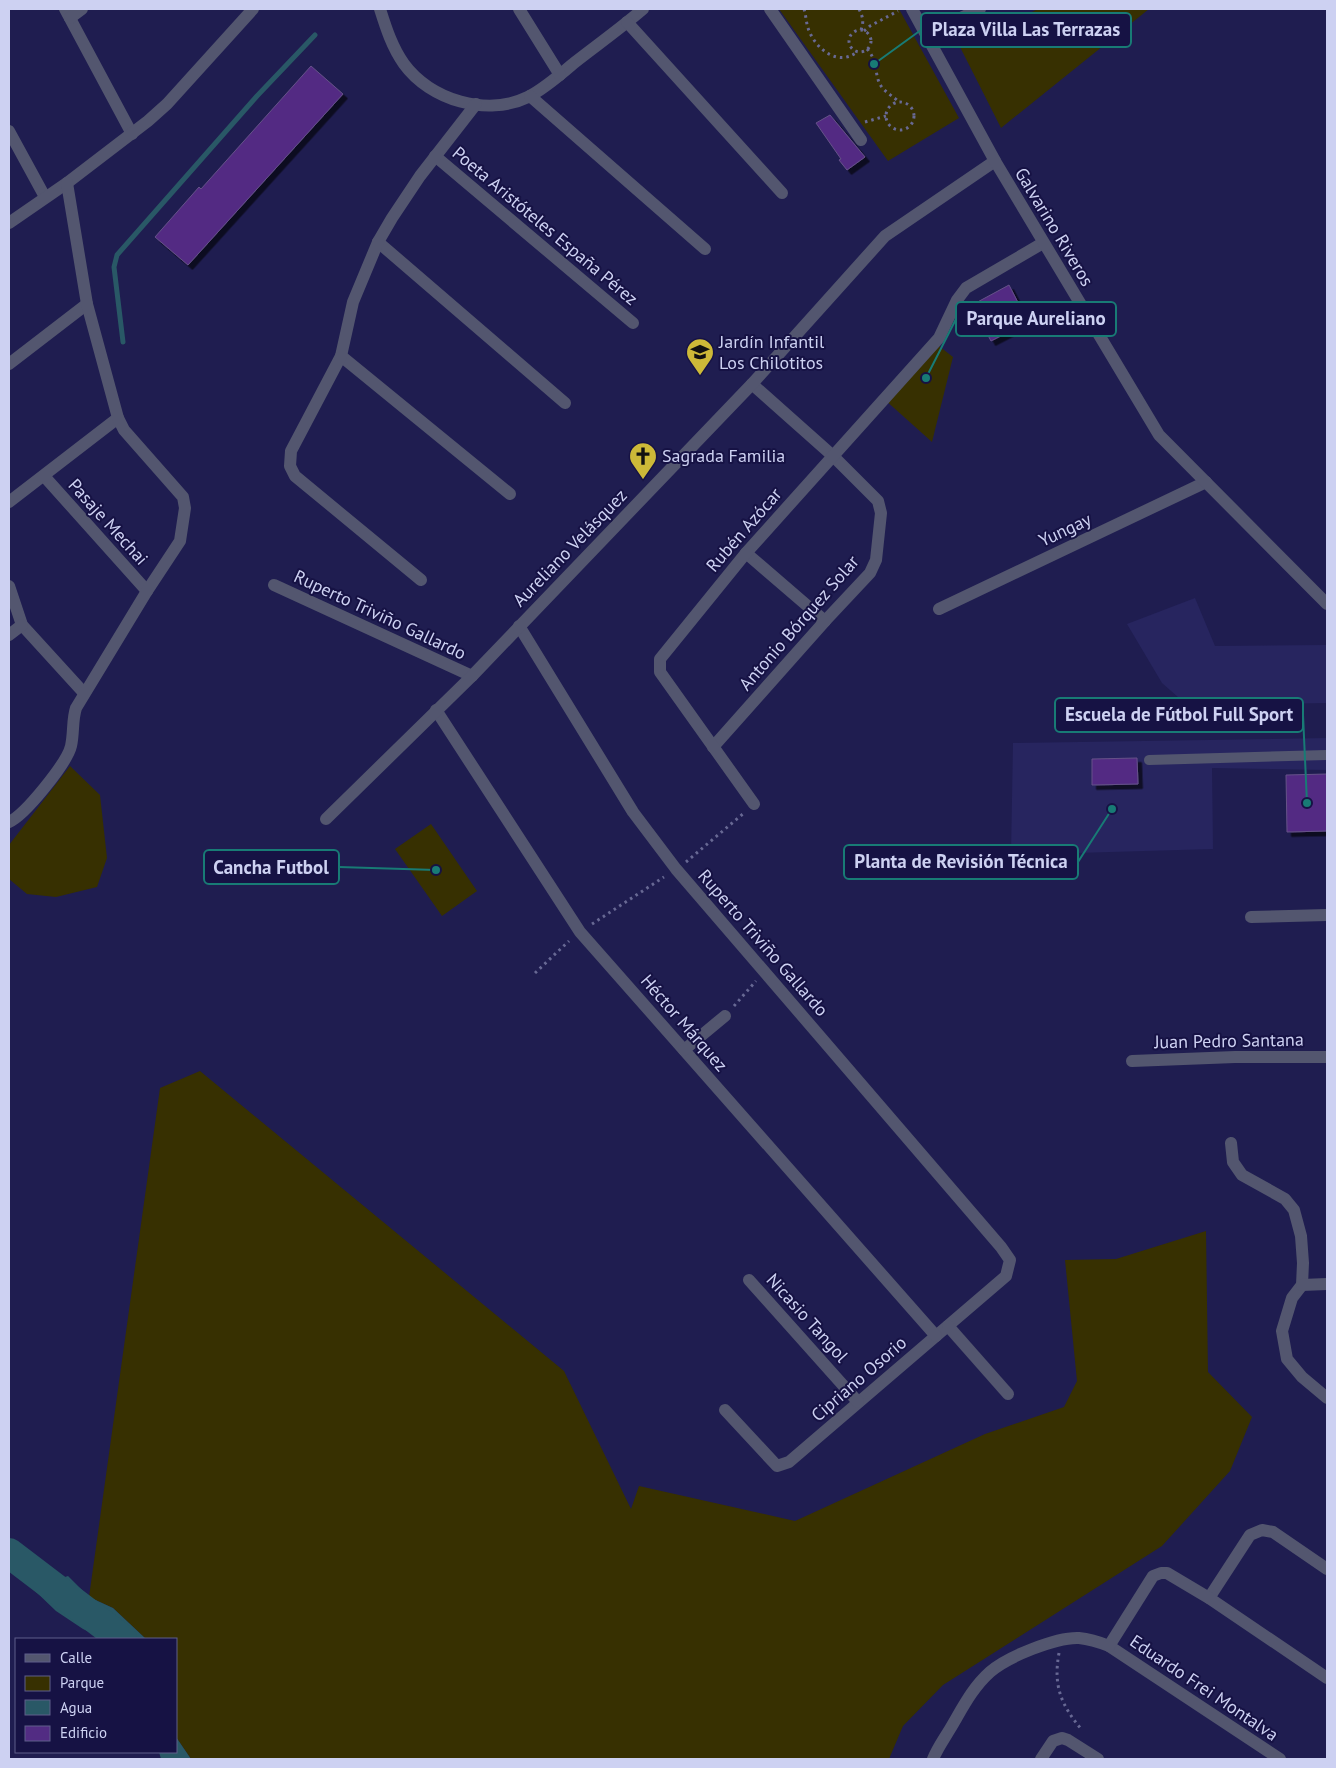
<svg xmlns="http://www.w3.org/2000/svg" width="1336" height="1768" viewBox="0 0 1336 1768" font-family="'PT Sans',sans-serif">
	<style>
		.built { fill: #27255f }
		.green { fill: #373001 }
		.water { fill: #295866 }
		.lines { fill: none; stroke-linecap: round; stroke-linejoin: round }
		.stream { stroke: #295866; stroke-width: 5 }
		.river { stroke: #295866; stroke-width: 30 }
		.building { fill: #522c83; stroke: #665189; filter: url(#shadow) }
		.path { stroke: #686994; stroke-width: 3; stroke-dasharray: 2.5 4; stroke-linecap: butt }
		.service { stroke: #53566f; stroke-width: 10 }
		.minor { stroke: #53566f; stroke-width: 12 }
		.tertiary { stroke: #53566f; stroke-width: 12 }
		.labels { text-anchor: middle; stroke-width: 4; stroke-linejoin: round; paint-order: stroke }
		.street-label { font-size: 18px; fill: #cdd1f2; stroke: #161244 }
		.poi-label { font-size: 18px; fill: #cdd1f2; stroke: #161244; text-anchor: start }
		.leader { fill: none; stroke: #187b75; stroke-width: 2 }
		.callout-dot { fill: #187b75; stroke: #161244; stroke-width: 2 }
		.callout { fill: #161244; stroke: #187b75; stroke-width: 2 }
		.callout-label { font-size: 19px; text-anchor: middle; font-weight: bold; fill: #cdd1f2 }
	</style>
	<defs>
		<filter id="shadow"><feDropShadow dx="4.5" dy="4.5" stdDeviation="0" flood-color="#0009"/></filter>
	</defs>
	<rect width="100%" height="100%" fill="#1f1d50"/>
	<g class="built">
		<polygon points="1195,598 1215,646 1327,645 1327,703 1202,705 1178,697 1162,683 1127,624"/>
		<polygon points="1327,738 1327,770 1212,768 1213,849 1011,855 1013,743"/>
	</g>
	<g class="green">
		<polygon points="779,9 899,9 959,118 888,161"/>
		<polygon points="1038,9 1149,9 1001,128 960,47"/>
		<polygon points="935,343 953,357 932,442 884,399"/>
		<polygon points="70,766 100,795 107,858 97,887 56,897 27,894 9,879 9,845"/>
		<polygon points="431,824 477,891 442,916 395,849"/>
		<polygon points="200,1071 564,1371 631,1509 639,1486 795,1521 985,1434 1064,1407 1077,1381 1065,1260 1116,1259 1206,1231 1208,1372 1252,1417 1230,1471 1162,1546 943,1685 903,1726 889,1759 191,1759 176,1737 176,1639 146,1639 113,1608 89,1597 160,1088"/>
	</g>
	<g class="water">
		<polygon points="68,1576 89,1597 113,1608 146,1639 105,1639 83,1629 56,1611 32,1588"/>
		<polygon points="176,1737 191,1759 161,1759 159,1752 176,1752"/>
	</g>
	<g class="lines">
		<polyline class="stream" points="123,342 114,267 117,255 257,96 315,35"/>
		<polyline class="river" points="9,1553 122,1639"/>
	</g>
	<g class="building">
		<polygon points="311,66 343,94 188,265 155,237 199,187 201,189"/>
		<polygon points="830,115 865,157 847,170 839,160 841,159 816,123"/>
		<polygon points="1009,285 1028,322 991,341 972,305"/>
		<polygon points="1137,758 1138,784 1092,785 1092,759"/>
		<polygon points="1327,774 1327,831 1287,832 1286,775"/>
	</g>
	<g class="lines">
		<g class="path">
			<path d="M804,9C806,15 806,22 808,28C815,49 838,67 857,52"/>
			<path d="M859,9C863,17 864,22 861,30"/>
			<circle cx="860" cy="41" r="11"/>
			<polyline points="864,31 870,26 898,11"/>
			<path d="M867,49C878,60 874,75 881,86C885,92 894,97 899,102"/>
			<circle cx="900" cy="116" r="14"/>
			<polyline points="865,122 886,116"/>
			<polyline points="686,862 744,813"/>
			<polyline points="592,924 664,877"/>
			<polyline points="535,973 569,941"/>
			<polyline points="734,1006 756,981"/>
			<path d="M1059,1653C1053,1686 1061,1705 1082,1730"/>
		</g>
		<polyline class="service" points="1149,760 1327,755"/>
		<g class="minor">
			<polyline points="65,9 132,134"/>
			<path d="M380,9C386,28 392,47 404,64C430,100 487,117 528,97C544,89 560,75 574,63C597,45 621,28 643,9"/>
			<polyline points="519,9 560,75"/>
			<polyline points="770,9 861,140"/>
			<polyline points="70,18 82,9"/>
			<polyline points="627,22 782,193"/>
			<polyline points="927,34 980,9"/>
			<polyline points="530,96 705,249"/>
			<polyline points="9,131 45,197"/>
			<polyline points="435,156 633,323"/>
			<polyline points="9,223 67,183 148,121 167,104 253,9"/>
			<polyline points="378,242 565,403"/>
			<polyline points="341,356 510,494"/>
			<polyline points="9,364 87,304"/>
			<polyline points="44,476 147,591"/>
			<polyline points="9,502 118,418"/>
			<polyline points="746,553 825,621"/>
			<polyline points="421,580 295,476 290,466 291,451 341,356 353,302 378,242 392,218 420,176 476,104"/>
			<polyline points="274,585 472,676"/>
			<polyline points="9,586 22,625 84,693"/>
			<polyline points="939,609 1206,482"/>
			<polyline points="519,626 633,812 676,869 1001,1247 1010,1260 1006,1276 789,1462 777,1466 725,1410"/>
			<polyline points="9,635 22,625"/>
			<polyline points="436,710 580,932 936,1336"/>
			<polyline points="713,747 825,621 870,573 876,560 881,513 878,501 833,456 752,384"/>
			<polyline points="754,804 660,672 660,659 746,553 939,338 957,300 966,288 1043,243"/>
			<polyline points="326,819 472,676 752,384 885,236 995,161"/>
			<path d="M9,822C25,815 67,763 71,746C74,733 72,720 76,708L147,591L180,541L185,508L183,497L124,430L118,418L87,304L67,183"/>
			<polyline points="1251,917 1327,915"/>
			<polyline points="684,1050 725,1016"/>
			<polyline points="1132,1061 1235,1057 1327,1057"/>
			<polyline points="1231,1143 1233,1162 1242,1175 1285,1199 1294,1210 1301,1236 1303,1263 1302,1285 1292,1298 1282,1331 1287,1359 1302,1377 1327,1398"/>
			<polyline points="749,1280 858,1402"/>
			<polyline points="1302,1285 1327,1284"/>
			<polyline points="948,1326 1008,1394"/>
			<polyline points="1209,1598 1250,1535 1262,1530 1273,1532 1327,1569"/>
			<polyline points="1109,1646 1280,1759"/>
			<path d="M933,1759C937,1749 944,1739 950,1729C962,1709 972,1688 990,1672C1007,1657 1056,1637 1079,1638C1090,1639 1099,1642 1109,1646L1153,1576L1161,1573H1167L1209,1598L1327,1678"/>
			<polyline points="1041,1759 1053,1741 1062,1738 1068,1740 1098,1759"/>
		</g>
		<polyline class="tertiary" points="912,9 995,161 1159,435 1327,604"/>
	</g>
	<defs>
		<g id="school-pin" transform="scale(1.4375)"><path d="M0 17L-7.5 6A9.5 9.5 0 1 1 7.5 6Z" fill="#cdb938" stroke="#161244"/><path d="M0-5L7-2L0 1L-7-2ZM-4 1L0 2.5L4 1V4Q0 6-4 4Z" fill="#111"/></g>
		<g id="church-pin" transform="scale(1.4375)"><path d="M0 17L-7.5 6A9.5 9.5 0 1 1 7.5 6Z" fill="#cdb938" stroke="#161244"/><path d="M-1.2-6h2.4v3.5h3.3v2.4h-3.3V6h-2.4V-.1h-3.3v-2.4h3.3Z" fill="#111"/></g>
	</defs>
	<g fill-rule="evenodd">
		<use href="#school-pin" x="700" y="352"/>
		<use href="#church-pin" x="643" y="456"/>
	</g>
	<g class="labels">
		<g class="street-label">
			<text transform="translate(545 226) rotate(40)" y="6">Poeta Aristóteles España Pérez</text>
			<text transform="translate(1054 227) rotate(59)" y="6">Galvarino Riveros</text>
			<text transform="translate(108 522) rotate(48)" y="6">Pasaje Mechai</text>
			<text transform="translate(744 530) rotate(-49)" y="6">Rubén Azócar</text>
			<text transform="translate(1065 530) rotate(-25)" y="6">Yungay</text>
			<text transform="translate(570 548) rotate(-46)" y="6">Aureliano Velásquez</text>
			<text transform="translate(380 615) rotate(25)" y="6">Ruperto Triviño Gallardo</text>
			<text transform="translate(799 623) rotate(-49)" y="6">Antonio Bórquez Solar</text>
			<text transform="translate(763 943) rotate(49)" y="6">Ruperto Triviño Gallardo</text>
			<text transform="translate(684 1023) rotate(49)" y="6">Héctor Márquez</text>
			<text transform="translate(1229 1041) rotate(-1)" y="6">Juan Pedro Santana</text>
			<text transform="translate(807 1318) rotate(48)" y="6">Nicasio Tangol</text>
			<text transform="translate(859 1379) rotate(-41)" y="6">Cipriano Osorio</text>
			<text transform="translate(1204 1688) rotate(34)" y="6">Eduardo Frei Montalva</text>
		</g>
		<g class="poi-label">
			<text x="719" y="348">Jardín Infantil<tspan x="719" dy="21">Los Chilotitos</tspan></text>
			<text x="662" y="462">Sagrada Familia</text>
		</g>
	</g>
	<path class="leader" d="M874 64L921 30M926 378L956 319M1307 803L1303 715M1112 809L1078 862M436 870L339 867"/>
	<g class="callout-dot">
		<circle cx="874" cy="64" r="5"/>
		<circle cx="926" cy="378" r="5"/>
		<circle cx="1307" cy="803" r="5"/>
		<circle cx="1112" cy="809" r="5"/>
		<circle cx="436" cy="870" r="5"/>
	</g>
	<g class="callout">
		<rect x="921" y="13" width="210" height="34" rx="5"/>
		<rect x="956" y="302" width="160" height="34" rx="5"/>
		<rect x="1055" y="698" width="248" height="34" rx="5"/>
		<rect x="844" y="845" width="234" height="34" rx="5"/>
		<rect x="204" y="850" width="135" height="34" rx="5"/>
	</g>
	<g class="callout-label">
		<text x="1026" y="36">Plaza Villa Las Terrazas</text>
		<text x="1036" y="325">Parque Aureliano</text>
		<text x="1179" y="721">Escuela de Fútbol Full Sport</text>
		<text x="961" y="868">Planta de Revisión Técnica</text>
		<text x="271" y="874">Cancha Futbol</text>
	</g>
	<rect width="1336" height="1768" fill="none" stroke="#cdd1f2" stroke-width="20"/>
	<rect x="15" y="1638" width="162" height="115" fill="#161244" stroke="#5f5e8a"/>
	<rect x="25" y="1654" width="25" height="8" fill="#53566f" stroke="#5f5e8a"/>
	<text x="60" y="1663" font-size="15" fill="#cdd1f2">Calle</text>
	<rect x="25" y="1676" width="25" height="15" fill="#373001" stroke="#5f5e8a"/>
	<text x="60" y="1688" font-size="15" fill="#cdd1f2">Parque</text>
	<rect x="25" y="1700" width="25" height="15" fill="#295866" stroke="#5f5e8a"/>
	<text x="60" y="1713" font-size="15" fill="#cdd1f2">Agua</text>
	<rect x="25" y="1726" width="25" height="15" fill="#522c83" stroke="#5f5e8a"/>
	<text x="60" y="1738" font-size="15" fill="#cdd1f2">Edificio</text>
</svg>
